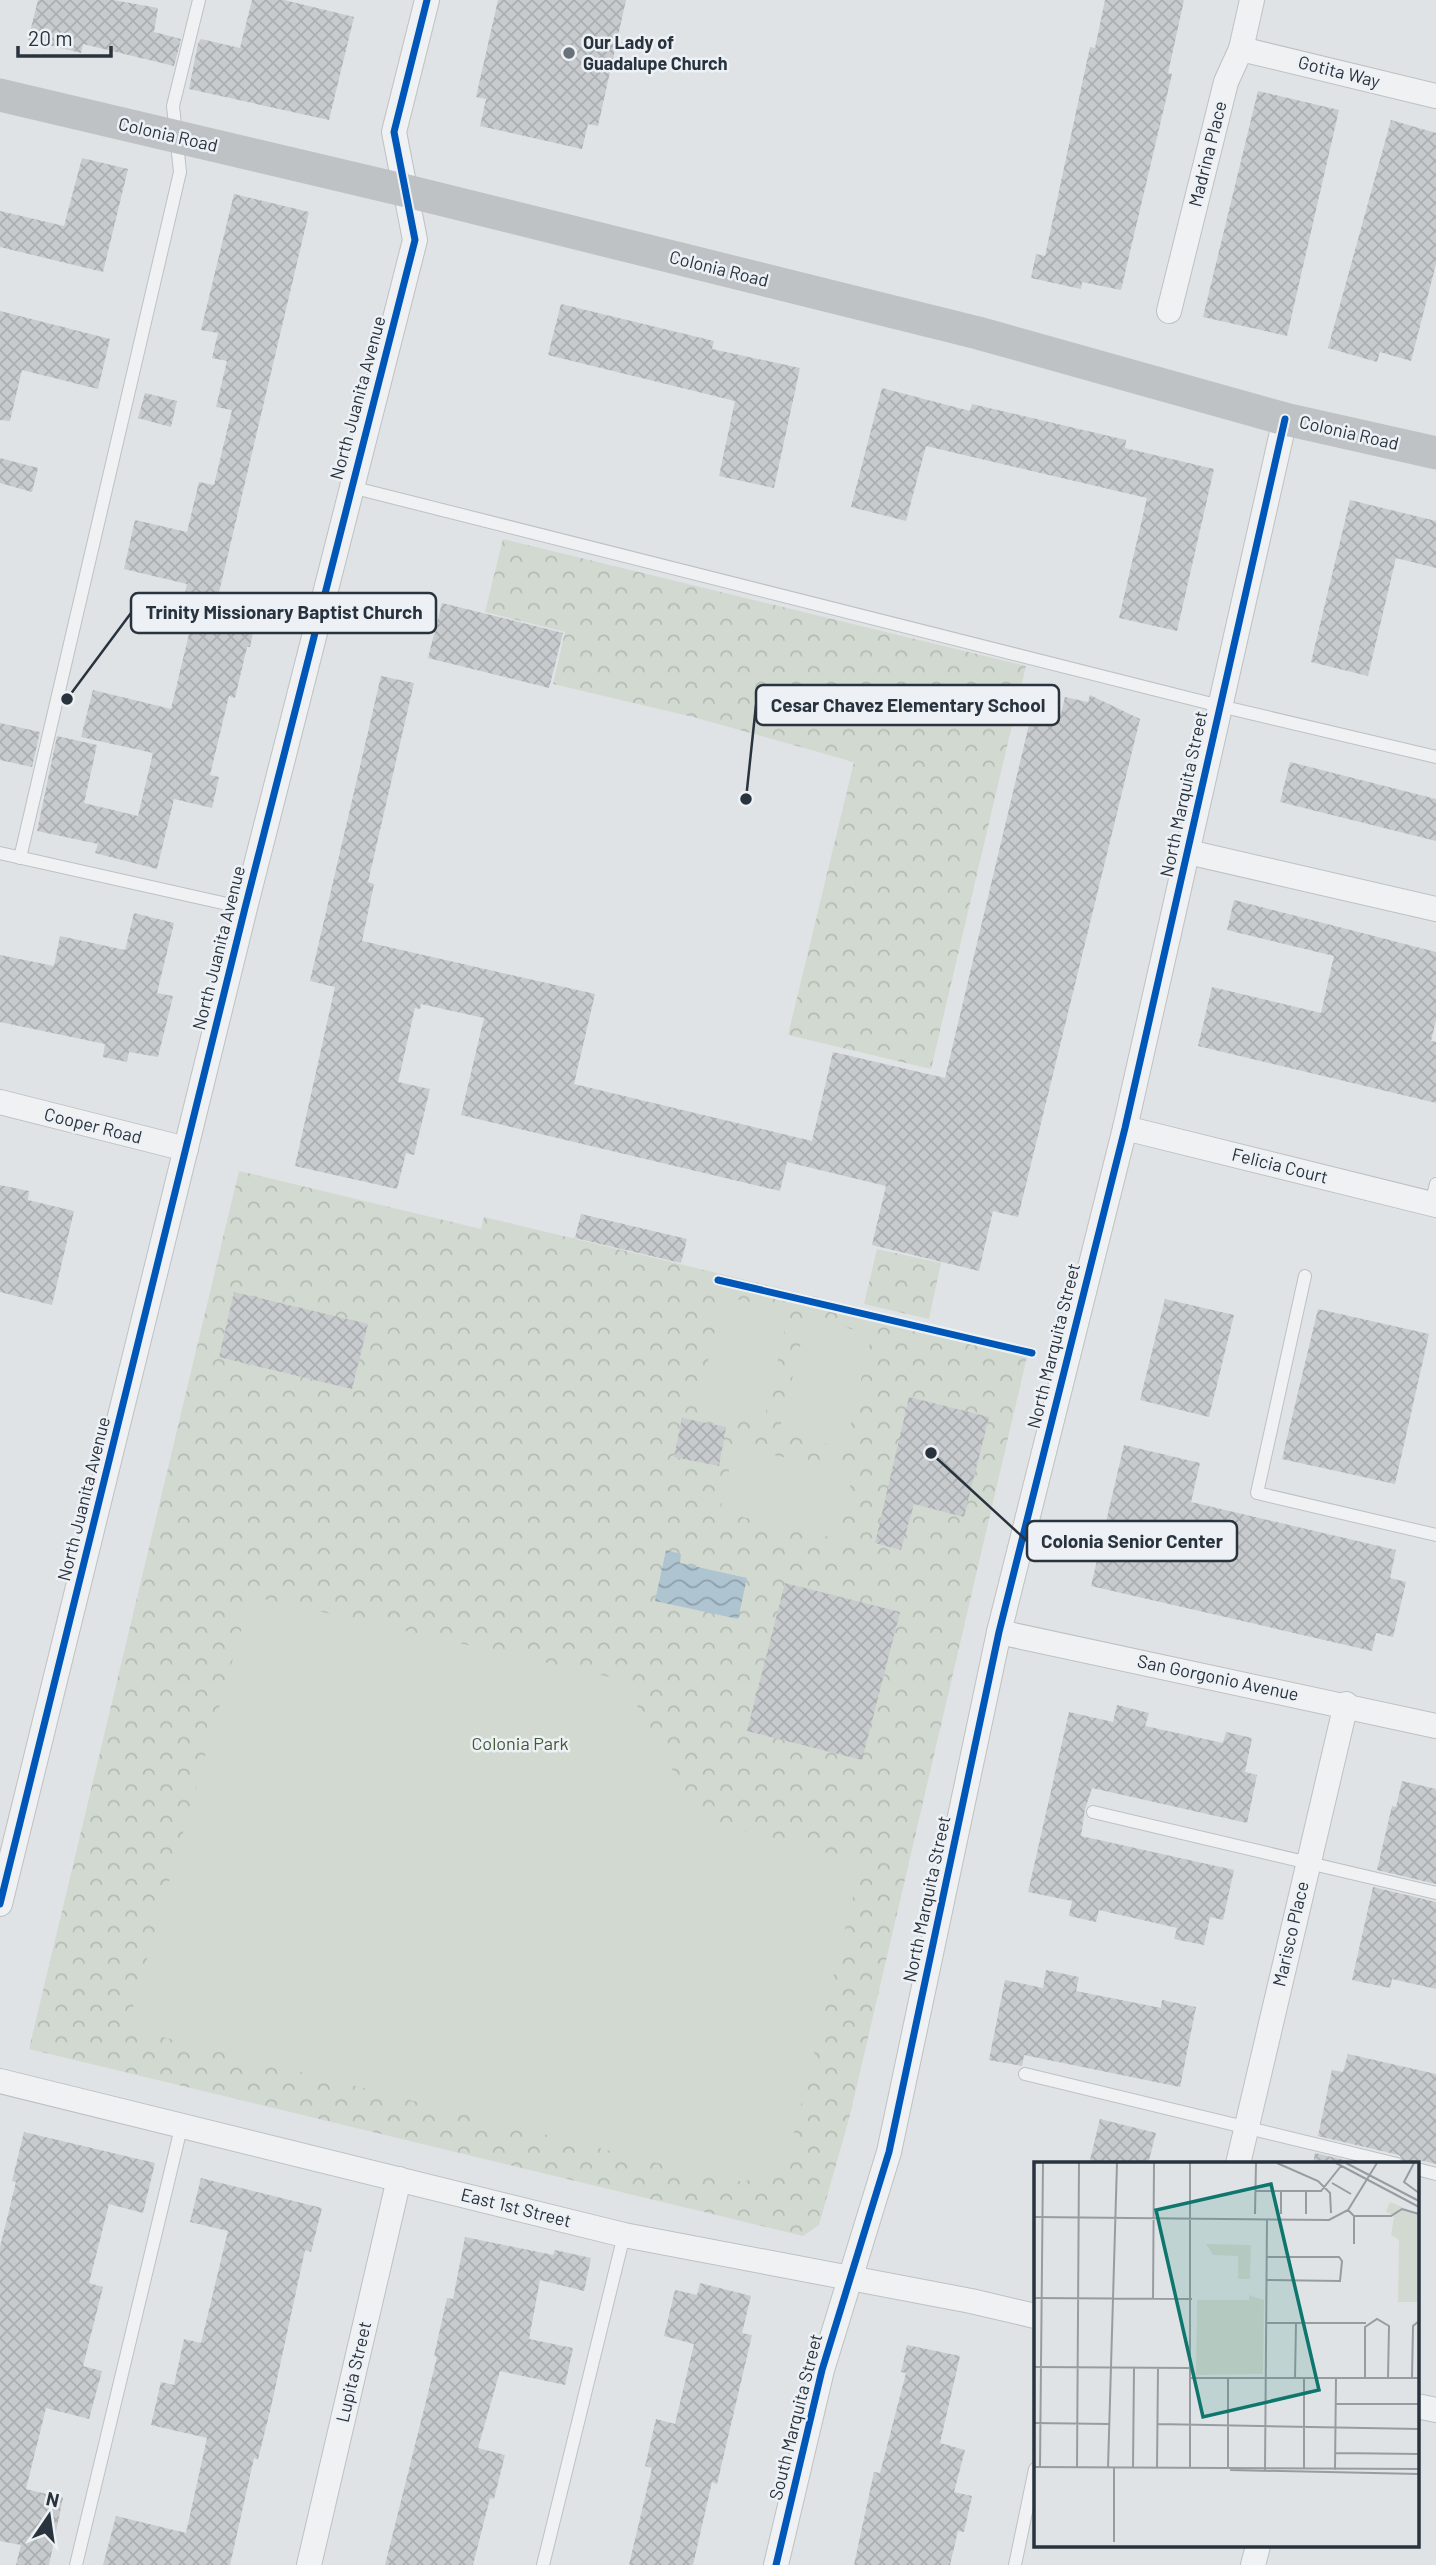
<svg xmlns="http://www.w3.org/2000/svg" width="1436" height="2565" viewBox="0 0 1436 2565" font-family="Barlow,sans-serif">
	<style>
		.forest { fill: url(#forest-crowns) }
		.pitch { fill: #d2d9d0 }
		.water { fill: url(#water-waves) }
		.building { fill: url(#building-cross-hatch) }
		.lines { fill: none; stroke-linecap: round; stroke-linejoin: round }
		.lane-casing { stroke: #bec1c3; stroke-width: 14 }
		.street-casing { stroke: #bec1c3; stroke-width: 26 }
		.lane { stroke: #eff1f2; stroke-width: 12 }
		.street { stroke: #eff1f2; stroke-width: 24 }
		.secondary { stroke: #bec2c5; stroke-width: 33 }
		.cycleway-casing { stroke: #edf1f5; stroke-width: 11 }
		.cycleway { stroke: #0057b8; stroke-width: 7 }
		.poi-dot { fill: #687178; stroke: #edf1f5; stroke-width: 2.5 }
		.labels { text-anchor: middle; stroke-width: 5; stroke-linejoin: round; paint-order: stroke }
		.poi-label { font-size: 18px; font-weight: bold; fill: #28333e; stroke: #edf1f5; text-anchor: start }
		.street-label { font-size: 18px; fill: #28333e; stroke: #edf1f5 }
		.park-label { font-size: 18px; fill: #415935; stroke: #edf1f5 }
		.inset-road { fill: none; stroke: #969da2; stroke-width: 2 }
		.view { fill: #0f766e; fill-opacity: 0.15; stroke: #0f766e; stroke-width: 3.5 }
		.inset-edge { fill: none; stroke: #28333e; stroke-width: 3.5 }
		.leader { fill: none; stroke: #28333e; stroke-width: 2.5 }
		.callout-dot { fill: #28333e; stroke: #edf1f5; stroke-width: 2.5 }
		.callout { fill: #edf1f5; stroke: #28333e; stroke-width: 2.5 }
		.callout-label { font-size: 19px; text-anchor: middle; font-weight: bold; fill: #28333e }
	</style>
	<defs>
		<pattern id="forest-crowns" width="20" height="18" patternUnits="userSpaceOnUse" patternTransform="scale(1.75)"><rect width="20" height="18" fill="#d2d9d0"/><path d="M2 6a3 3 0 1 1 6 0M12 15a3 3 0 1 1 6 0" fill="none" stroke="#b4bbb4"/></pattern>
		<pattern id="water-waves" width="16" height="10" patternUnits="userSpaceOnUse" patternTransform="scale(1.75)"><rect width="16" height="10" fill="#aec4d0"/><path d="M0 5q4-4 8 0t8 0" fill="none" stroke="#8ea0aa"/></pattern>
		<pattern id="building-cross-hatch" width="8" height="8" patternUnits="userSpaceOnUse" patternTransform="scale(1.75)"><rect width="8" height="8" fill="#c8cbcd"/><path d="M0 0l8 8M0 8l8-8" fill="none" stroke="#acafb1"/></pattern>
	</defs>
	<rect width="100%" height="100%" fill="#e0e3e5"/>
	<g class="forest">
		<polygon points="503,539 1026,666 931,1069 788,1035 854,762 693,717 553,684 565,632 485,612"/>
		<polygon points="239,1171 481,1229 484,1217 1029,1348 850,2115 819,2225 803,2236 29,2049"/>
		<polygon points="877,1249 941,1263 929,1319 864,1304"/>
	</g>
	<g class="pitch">
		<polygon points="723,1296 789,1311 763,1425 697,1409"/>
		<polygon points="807,1318 872,1334 845,1448 779,1432"/>
		<polygon points="734,1446 853,1473 838,1539 720,1512"/>
		<polygon points="251,1596 623,1680 700,1820 862,1862 783,2177 732,2182 127,2028"/>
	</g>
	<polygon class="water" points="666,1550 681,1554 680,1563 747,1578 738,1619 655,1601"/>
	<g class="building">
		<polygon points="38,0 113,0 158,8 154,32 181,39 174,66 83,44 81,53 28,40"/>
		<polygon points="252,0 284,0 354,17 329,120 189,89 198,43 201,39 240,48"/>
		<polygon points="498,0 626,0 598,126 588,124 582,149 480,126 486,99 476,97"/>
		<polygon points="1105,0 1184,0 1168,73 1172,74 1121,290 1082,282 1081,289 1031,278 1036,254 1045,256 1090,47 1095,48"/>
		<polygon points="1258,91 1339,110 1287,336 1203,317"/>
		<polygon points="1391,120 1436,133 1436,264 1411,361 1380,352 1377,362 1328,348"/>
		<polygon points="82,158 128,169 103,272 0,247 0,211 64,226"/>
		<polygon points="234,194 309,212 217,601 258,610 250,647 247,647 235,698 229,696 210,775 219,777 212,808 174,799 157,869 95,853 98,844 37,831 57,736 97,745 84,803 138,816 153,753 81,737 93,690 171,709 189,634 176,632 187,584 124,569 135,520 187,532 199,482 214,485 232,410 216,407 227,361 212,358 218,333 201,330"/>
		<polygon points="561,304 714,341 712,349 800,368 774,488 719,476 735,401 548,355"/>
		<polygon points="0,311 110,339 98,389 22,370 10,421 0,420"/>
		<polygon points="882,388 970,411 972,404 1126,440 1125,448 1214,469 1177,631 1119,618 1147,498 926,446 906,521 851,507"/>
		<polygon points="145,393 177,401 171,427 138,418"/>
		<polygon points="0,458 38,468 32,492 0,483"/>
		<polygon points="1350,500 1436,521 1436,568 1396,558 1368,676 1311,662"/>
		<polygon points="442,603 563,633 549,688 428,658"/>
		<polygon points="381,676 414,683 368,882 374,884 362,941 595,994 574,1084 812,1141 833,1052 945,1078 1032,712 1061,714 1065,697 1088,702 1090,695 1140,719 1018,1217 993,1211 979,1271 872,1245 886,1186 787,1162 780,1191 461,1115 484,1018 421,1004 420,1009 415,1008 398,1082 430,1089 414,1155 406,1153 397,1189 295,1166 335,987 310,981"/>
		<polygon points="0,723 40,732 32,767 0,760"/>
		<polygon points="1290,762 1436,799 1436,841 1280,802"/>
		<polygon points="1234,900 1436,952 1436,1020 1431,1041 1436,1042 1436,1103 1198,1046 1212,987 1321,1013 1334,956 1227,930"/>
		<polygon points="134,913 174,923 157,993 173,996 158,1057 129,1052 127,1062 103,1057 105,1044 0,1022 0,955 54,966 60,936 125,950"/>
		<polygon points="0,1185 29,1191 28,1200 74,1211 52,1305 0,1292"/>
		<polygon points="581,1214 687,1239 681,1263 575,1238"/>
		<polygon points="234,1292 368,1324 352,1389 219,1357"/>
		<polygon points="1165,1299 1234,1315 1209,1417 1140,1400"/>
		<polygon points="1318,1309 1429,1334 1395,1484 1282,1459"/>
		<polygon points="909,1397 989,1417 964,1517 914,1504 901,1550 875,1543"/>
		<polygon points="682,1418 726,1427 719,1466 674,1457"/>
		<polygon points="1124,1445 1200,1463 1191,1502 1396,1550 1390,1578 1406,1582 1393,1637 1376,1633 1372,1651 1091,1586"/>
		<polygon points="785,1583 900,1612 862,1760 747,1731"/>
		<polygon points="1117,1705 1149,1713 1145,1726 1223,1743 1226,1732 1252,1738 1245,1772 1257,1775 1247,1823 1092,1788 1085,1809 1081,1836 1234,1870 1223,1920 1210,1917 1204,1945 1174,1939 1177,1928 1099,1910 1096,1922 1069,1916 1072,1901 1028,1892 1069,1712 1113,1722"/>
		<polygon points="1402,1781 1436,1789 1436,1884 1377,1870 1392,1806 1396,1807"/>
		<polygon points="1373,1887 1436,1902 1436,1989 1392,1979 1390,1988 1352,1980"/>
		<polygon points="1046,1970 1079,1977 1076,1991 1161,2008 1162,2000 1196,2007 1180,2087 1024,2055 1022,2066 989,2060 1005,1980 1043,1988"/>
		<polygon points="1348,2054 1436,2074 1436,2164 1419,2160 1406,2164 1399,2155 1318,2136 1332,2070 1343,2072"/>
		<polygon points="1100,2119 1156,2133 1148,2164 1089,2164"/>
		<polygon points="24,2132 155,2163 143,2213 109,2204 89,2283 103,2287 83,2366 102,2371 89,2419 46,2408 26,2489 63,2498 49,2565 16,2565 21,2545 0,2541 0,2247 16,2182 12,2181"/>
		<polygon points="1315,2153 1361,2164 1313,2164"/>
		<polygon points="201,2178 322,2208 311,2252 305,2250 271,2407 258,2459 254,2458 230,2565 103,2565 116,2516 186,2533 207,2438 151,2425 161,2382 174,2385 184,2339 201,2343 228,2231 190,2222"/>
		<polygon points="465,2237 553,2255 555,2250 591,2258 584,2291 540,2280 529,2339 573,2348 565,2385 500,2371 478,2448 505,2455 494,2499 490,2498 473,2565 385,2565 437,2357 434,2356 447,2298 453,2299"/>
		<polygon points="700,2283 751,2296 742,2333 752,2335 717,2484 712,2482 693,2565 629,2565 652,2468 645,2466 656,2419 675,2424 694,2344 664,2336 675,2290 697,2295"/>
		<polygon points="907,2345 960,2356 940,2443 965,2450 954,2492 972,2496 964,2532 958,2531 950,2565 854,2565 874,2472 880,2473 906,2373 901,2372"/>
	</g>
	<g class="lines">
		<g class="lane-casing">
			<g id="lane">
				<polyline points="351,487 1220,706 1436,757"/>
				<polyline points="0,853 245,908"/>
				<polyline points="20,858 180,172 173,106 199,0"/>
				<polyline points="1431,1204 1436,1184"/>
				<polyline points="1305,1276 1257,1493 1436,1535"/>
				<polyline points="1093,1812 1436,1893"/>
				<polyline points="1025,2074 1397,2164"/>
				<polyline points="1417,2169 1436,2174"/>
				<polyline points="76,2565 181,2128"/>
				<polyline points="543,2565 624,2235"/>
				<polyline points="1015,2565 1035,2469"/>
			</g>
		</g>
		<g class="street-casing">
			<g id="street">
				<polyline points="1241,49 1436,96"/>
				<polyline points="1169,311 1226,82 1241,49 1252,0"/>
				<polyline points="1188,852 1436,909"/>
				<polyline points="0,1102 186,1149"/>
				<polyline points="1125,1128 1436,1205"/>
				<polyline points="999,1632 1436,1726"/>
				<polyline points="0,1904 245,908 415,240 394,132 427,0"/>
				<polyline points="0,2081 624,2235 971,2301 1035,2316"/>
				<polyline points="1238,2164 1346,1704"/>
				<polyline points="1417,2406 1436,2410"/>
				<polyline points="309,2565 399,2179"/>
				<polyline points="776,2565 822,2370 889,2152 999,1632 1125,1128 1285,419"/>
				<polyline points="1253,2565 1258,2546"/>
			</g>
		</g>
		<use href="#lane" class="lane"/>
		<use href="#street" class="street"/>
		<polyline class="secondary" points="0,95 407,191 978,333 1285,419 1436,453"/>
		<g class="cycleway-casing">
			<g id="cycleway">
				<polyline points="718,1280 1032,1353"/>
				<polyline points="0,1904 245,908 415,240 394,132 427,0"/>
				<polyline points="776,2565 822,2370 889,2152 999,1632 1125,1128 1285,419"/>
			</g>
		</g>
		<use href="#cycleway" class="cycleway"/>
	</g>
	<circle class="poi-dot" cx="569" cy="53" r="7"/>
	<g class="labels">
		<g class="poi-label">
			<text x="583" y="49">Our Lady of<tspan x="583" dy="21">Guadalupe Church</tspan></text>
		</g>
		<g class="street-label">
			<text transform="translate(1339 72) rotate(14)" y="6">Gotita Way</text>
			<text transform="translate(168 135) rotate(13)" y="6">Colonia Road</text>
			<text transform="translate(1208 154) rotate(-76)" y="6">Madrina Place</text>
			<text transform="translate(719 269) rotate(14)" y="6">Colonia Road</text>
			<text transform="translate(358 398) rotate(-75)" y="6">North Juanita Avenue</text>
			<text transform="translate(1349 433) rotate(13)" y="6">Colonia Road</text>
			<text transform="translate(1184 794) rotate(-78)" y="6">North Marquita Street</text>
			<text transform="translate(219 948) rotate(-76)" y="6">North Juanita Avenue</text>
			<text transform="translate(93 1126) rotate(14)" y="6">Cooper Road</text>
			<text transform="translate(1280 1166) rotate(14)" y="6">Felicia Court</text>
			<text transform="translate(1054 1346) rotate(-76)" y="6">North Marquita Street</text>
			<text transform="translate(84 1499) rotate(-76)" y="6">North Juanita Avenue</text>
			<text transform="translate(1218 1678) rotate(12)" y="6">San Gorgonio Avenue</text>
			<text transform="translate(927 1899) rotate(-78)" y="6">North Marquita Street</text>
			<text transform="translate(1291 1934) rotate(-77)" y="6">Marisco Place</text>
			<text transform="translate(516 2208) rotate(14)" y="6">East 1st Street</text>
			<text transform="translate(354 2372) rotate(-77)" y="6">Lupita Street</text>
			<text transform="translate(796 2417) rotate(-76)" y="6">South Marquita Street</text>
		</g>
		<g class="park-label">
			<text x="520" y="1750">Colonia Park</text>
		</g>
	</g>
	<g transform="translate(1034 2162)">
		<rect width="385" height="385" fill="#e0e3e5"/>
		<path d="M356,40L385,52V140H364L365,78L357,73L360,55L352,49ZM172,82L217,83L216,117H204V94L179,93ZM215,133L230,138L229,212L162,213L163,138H215Z" fill="#d2d9d0"/>
		<path d="M377,95H385V134L376,133ZM171,172H203L212,182H226L225,209H169Z" fill="#d2d9d0"/>
		<path class="inset-road" d="M243,1L284,19L296,31L297,51M302,1L385,45M312,1L385,39M380,1L370,20L385,31M298,21L317,32M222,29H287L307,4M247,29V52M314,48L320,54V82M221,52L222,1M272,52V30M320,54H357L368,47L385,52M0,55L295,58L314,48L343,1M233,95H305L308,99L306,119L233,118M0,136L158,137M119,137L120,1M232,161H332M0,205L157,206M157,216H385M261,216L262,161M331,216V165L343,157L355,164L354,216M378,216L379,164L385,159M302,242H385M0,261L75,262M124,262L385,267M302,291L385,292M0,305L385,307M6,305L9,1M99,305L100,206M123,305L124,206M43,306L45,1M74,306L83,1M270,306V216M156,307V1M194,307V217M196,308L385,312M301,308L302,216M231,310L233,58M80,380V306"/>
		<path class="view" d="M237,22L285,228L169,255L122,48Z"/>
		<rect width="385" height="385" class="inset-edge"/>
	</g>
	<path class="leader" d="M67 699L131 613M746 799L756 705M931 1453L1027 1541"/>
	<g class="callout-dot">
		<circle cx="67" cy="699" r="7"/>
		<circle cx="746" cy="799" r="7"/>
		<circle cx="931" cy="1453" r="7"/>
	</g>
	<g class="callout">
		<rect x="131" y="593" width="305" height="40" rx="7"/>
		<rect x="756" y="685" width="303" height="40" rx="7"/>
		<rect x="1027" y="1521" width="210" height="40" rx="7"/>
	</g>
	<g class="callout-label">
		<text x="284" y="619">Trinity Missionary Baptist Church</text>
		<text x="908" y="712">Cesar Chavez Elementary School</text>
		<text x="1132" y="1548">Colonia Senior Center</text>
	</g>
	<g transform="translate(49 2516) rotate(13)" stroke="#edf1f5" stroke-width="5" paint-order="stroke">
	<path d="M0-5L12 26L0 18L-12 26Z" fill="#28333e"/>
	<text y="-10" font-size="19" font-weight="bold" text-anchor="middle" fill="#28333e">N</text>
	</g>
	<path d="M18 46v10h93v-10" fill="none" stroke="#28333e" stroke-width="3.5"/>
	<text x="28" y="46" font-size="21" fill="#28333e" stroke="#edf1f5" stroke-width="5" paint-order="stroke">20 m</text>
</svg>
